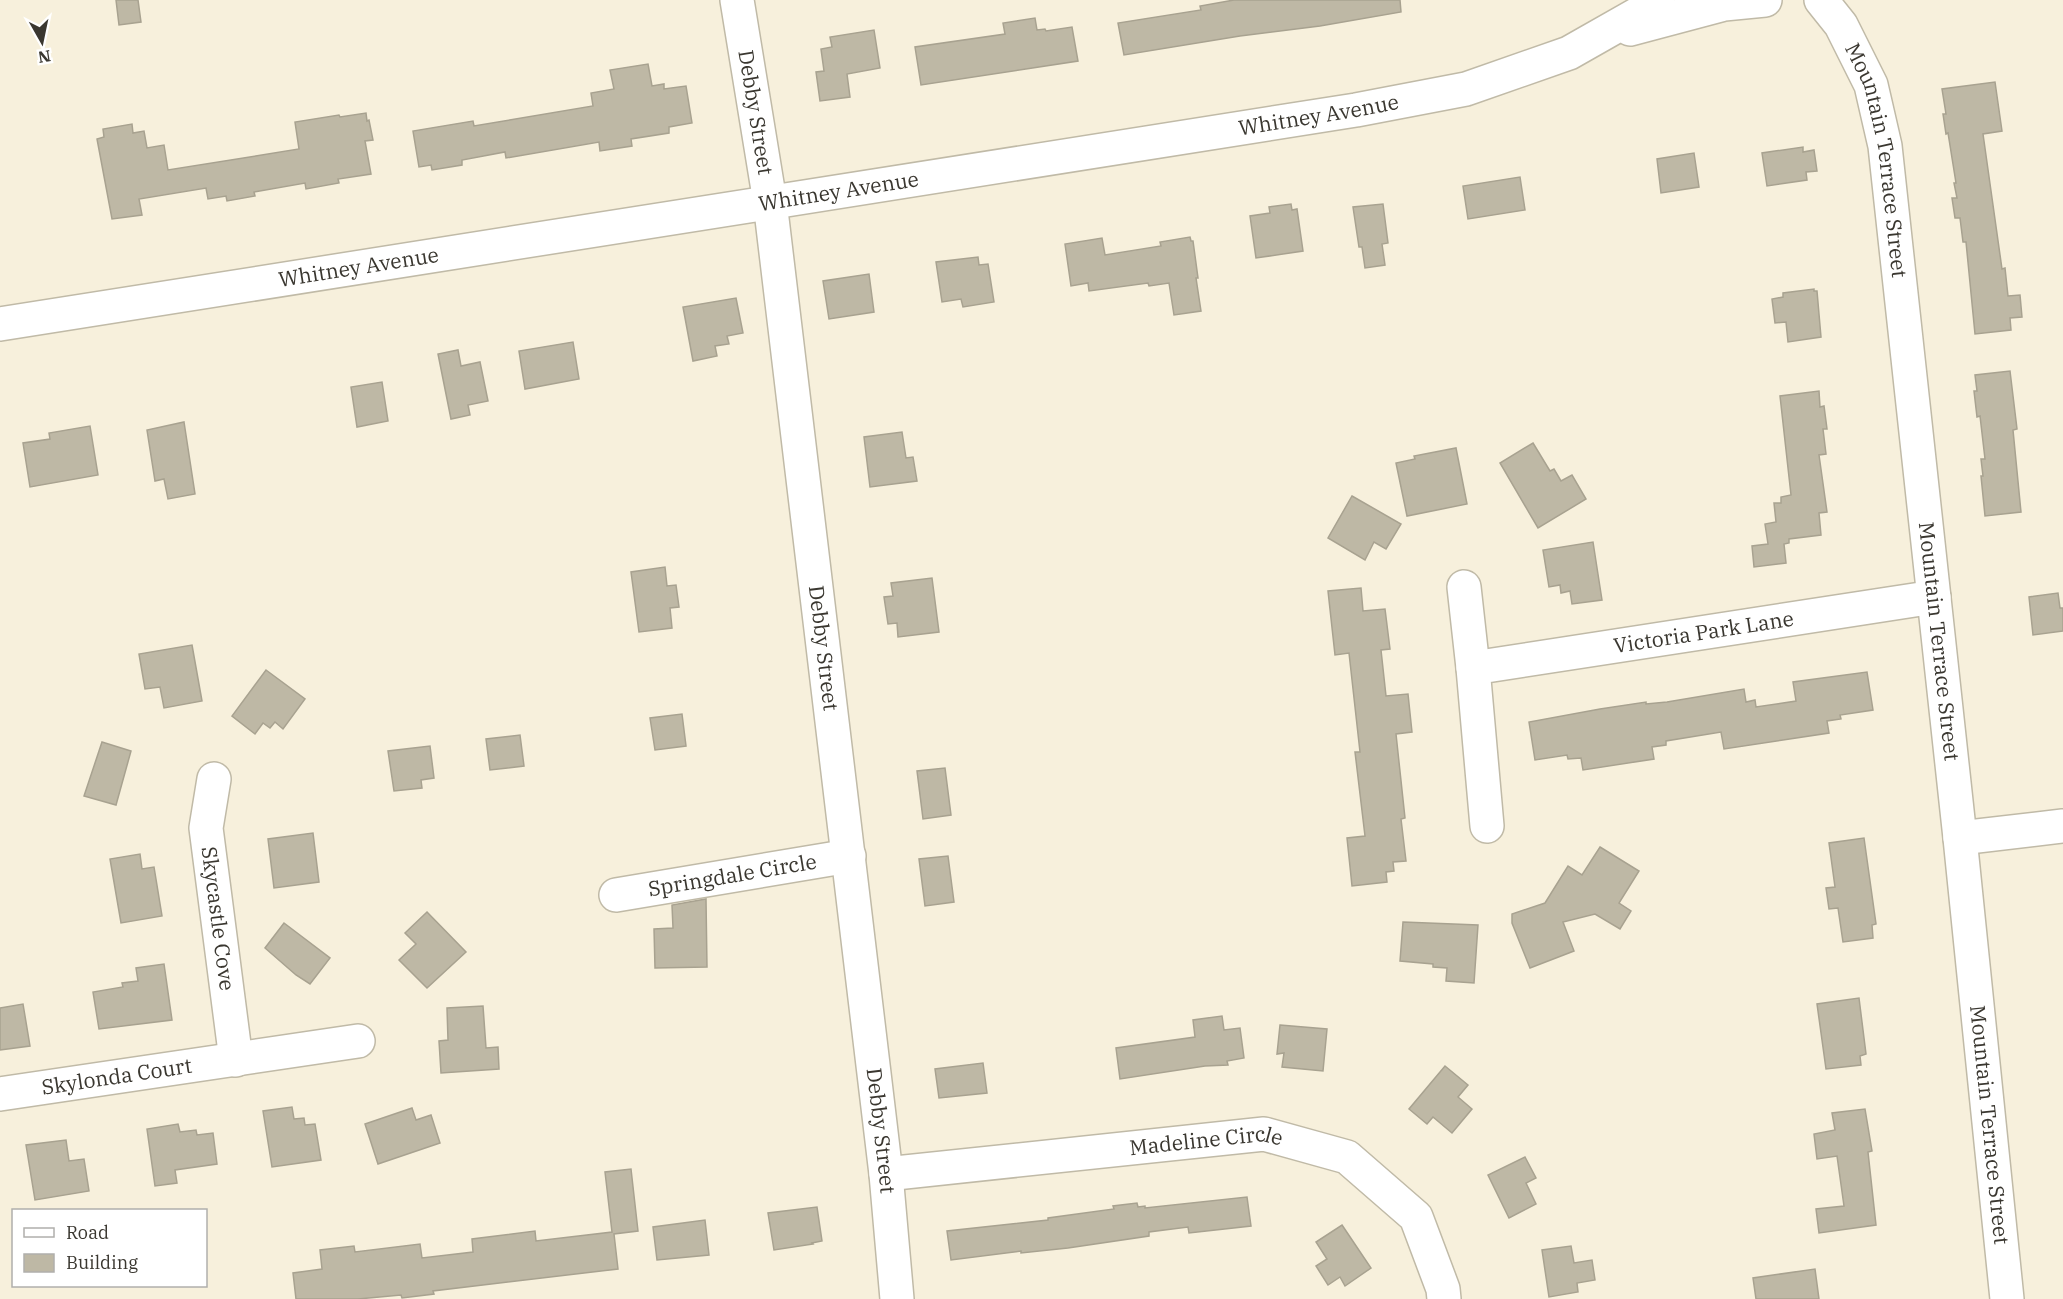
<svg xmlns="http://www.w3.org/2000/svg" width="2063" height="1299" viewBox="0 0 2063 1299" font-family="'IBM Plex Serif',serif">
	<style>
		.building { fill: #beb8a5; stroke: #a8a290; stroke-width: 1.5 }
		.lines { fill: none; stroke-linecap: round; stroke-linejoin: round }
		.minor-casing { stroke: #c0baa7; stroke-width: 36 }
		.major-casing { stroke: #c0baa7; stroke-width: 36 }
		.minor { stroke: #fff; stroke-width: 33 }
		.major { stroke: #fff; stroke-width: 33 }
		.labels { text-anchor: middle; stroke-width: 6; stroke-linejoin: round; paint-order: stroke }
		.street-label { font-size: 21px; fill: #3a3730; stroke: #fff }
	</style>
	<rect width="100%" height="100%" fill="#f7f0dc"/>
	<g class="building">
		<polygon points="116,0 138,0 141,22 119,25"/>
		<polygon points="1234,0 1400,0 1401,12 1320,26 1240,36 1124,55 1118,23 1201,10 1200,6"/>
		<polygon points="1035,18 1037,30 1045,29 1046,31 1072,27 1078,61 921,85 915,47 1005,34 1003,23"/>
		<polygon points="874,30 880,68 847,74 850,97 820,101 816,72 824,71 821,49 832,47 830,37"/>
		<polygon points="648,64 652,86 664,84 664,89 686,86 692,123 669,127 669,133 631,139 632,146 600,151 599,142 506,158 505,152 462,160 462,165 432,170 431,165 419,167 413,131 473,121 474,126 593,106 591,93 614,89 610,70"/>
		<polygon points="1995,82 2002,131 1983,134 2002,269 2005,268 2008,296 2020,295 2022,317 2010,318 2011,330 1975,334 1966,242 1963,242 1960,218 1955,218 1952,198 1957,198 1954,183 1956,183 1948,133 1946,134 1943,114 1946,114 1942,89"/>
		<polygon points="366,113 367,121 369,120 373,140 365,141 371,174 338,179 339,183 306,189 305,183 254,192 255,196 227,201 226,196 208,199 206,188 139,199 142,215 112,219 97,139 104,137 103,129 132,124 133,133 144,131 147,148 164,145 168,170 299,149 295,122 339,115 340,117"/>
		<polygon points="1803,147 1803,152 1814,150 1817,171 1806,172 1807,180 1767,186 1762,153"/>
		<polygon points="1694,153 1699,187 1661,193 1657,159"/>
		<polygon points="1520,177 1525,210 1468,219 1463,186"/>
		<polygon points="1291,204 1292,210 1297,209 1303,251 1256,258 1250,216 1270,213 1269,207"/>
		<polygon points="1383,204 1388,243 1382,244 1385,265 1365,268 1362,247 1359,247 1353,207"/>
		<polygon points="1190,237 1191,241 1193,241 1198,278 1196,278 1201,311 1174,315 1169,283 1149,286 1148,283 1089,291 1088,283 1071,286 1065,244 1102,238 1105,255 1161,246 1160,242"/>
		<polygon points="978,257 979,265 988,264 994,302 963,307 961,299 942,302 936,262"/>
		<polygon points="869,274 874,312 829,319 823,281"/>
		<polygon points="1814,289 1814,291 1817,291 1821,337 1788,342 1786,322 1775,323 1772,299 1783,297 1783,293"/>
		<polygon points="736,298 743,333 727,336 729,344 715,346 717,356 693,361 683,307"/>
		<polygon points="573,342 579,379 525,389 519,351"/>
		<polygon points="458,350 461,366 480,362 488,401 468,405 470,415 451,419 438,354"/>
		<polygon points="2010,371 2017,429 2013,430 2021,512 1985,516 1981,476 1983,476 1981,459 1985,459 1980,416 1977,417 1974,391 1977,391 1975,375"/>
		<polygon points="382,382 388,421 357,427 351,387"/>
		<polygon points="1819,391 1820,407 1824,406 1827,429 1823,429 1826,454 1819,455 1827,512 1819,513 1821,535 1789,539 1789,543 1784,544 1786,563 1754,567 1752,546 1768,544 1765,524 1776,522 1774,503 1781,503 1781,497 1791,495 1780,396"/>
		<polygon points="184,422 195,494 168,499 164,479 155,481 147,430"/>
		<polygon points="90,426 98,475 30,487 23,443 50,439 49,433"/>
		<polygon points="902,432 906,458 913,457 917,481 870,487 864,437"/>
		<polygon points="1533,443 1550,471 1554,469 1561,481 1572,475 1586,499 1538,528 1500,463"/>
		<polygon points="1456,448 1467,504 1407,516 1396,463 1415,459 1414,456"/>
		<polygon points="1352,496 1401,524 1386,549 1374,542 1365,560 1328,538"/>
		<polygon points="1593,542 1602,600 1572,604 1570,591 1561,593 1560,585 1549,587 1543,550"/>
		<polygon points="665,567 667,586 676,585 679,607 670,608 672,628 639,632 631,572"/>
		<polygon points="932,578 939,632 898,637 897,623 888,624 884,597 893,596 891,583"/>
		<polygon points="1361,588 1363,611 1385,609 1390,649 1381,650 1386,696 1408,694 1412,732 1396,734 1405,818 1401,819 1406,861 1393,862 1394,871 1386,872 1387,882 1352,886 1347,838 1365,836 1355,752 1360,752 1349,653 1335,655 1328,591"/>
		<polygon points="2058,593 2060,608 2063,608 2063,631 2033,635 2029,597"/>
		<polygon points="192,645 202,701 164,708 160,687 145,689 139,654"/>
		<polygon points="266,670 305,699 283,729 275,722 270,728 263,723 255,734 232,716"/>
		<polygon points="1867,672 1873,710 1840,715 1841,719 1827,721 1829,733 1724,749 1721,732 1666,741 1666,745 1652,747 1654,759 1583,770 1581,758 1568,759 1567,755 1535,760 1529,722 1600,709 1646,702 1646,704 1667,702 1744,689 1746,702 1755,700 1756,707 1796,701 1793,682"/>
		<polygon points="682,714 686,746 655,750 650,718"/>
		<polygon points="520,735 524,766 490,770 486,739"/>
		<polygon points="102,742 131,751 116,805 84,796"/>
		<polygon points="430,746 434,778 421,780 422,788 394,791 388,751"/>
		<polygon points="945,768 951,815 923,819 917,771"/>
		<polygon points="313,833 319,882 274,888 268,839"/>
		<polygon points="1864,838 1876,924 1872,925 1873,938 1843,942 1838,908 1829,909 1826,888 1835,887 1829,843"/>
		<polygon points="1600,847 1639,871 1619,903 1631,911 1620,929 1595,914 1563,922 1574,951 1530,968 1512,923 1512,914 1545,903 1568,866 1582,875"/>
		<polygon points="140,854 142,869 154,867 162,916 121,923 110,859"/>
		<polygon points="948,856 954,902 925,906 919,859"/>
		<polygon points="706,899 707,967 655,968 654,929 673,928 672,905"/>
		<polygon points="427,912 466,952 427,988 399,960 416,944 405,933"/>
		<polygon points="1403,922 1478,925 1474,983 1446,981 1447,968 1433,967 1433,964 1400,961"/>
		<polygon points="284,923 330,958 310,984 296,975 265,948"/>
		<polygon points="164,964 172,1020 99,1029 93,992 123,987 122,983 138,981 136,968"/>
		<polygon points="1859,998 1866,1054 1860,1056 1861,1065 1826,1069 1817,1004"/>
		<polygon points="23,1004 30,1046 0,1050 0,1008"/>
		<polygon points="483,1006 486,1048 498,1047 499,1069 441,1073 439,1041 448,1040 447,1008"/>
		<polygon points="1222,1016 1224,1030 1240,1028 1244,1058 1227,1061 1228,1065 1205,1066 1120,1079 1116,1048 1195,1037 1193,1020"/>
		<polygon points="1280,1025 1327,1029 1323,1071 1282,1067 1284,1053 1277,1054"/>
		<polygon points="983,1063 987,1093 939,1098 935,1069"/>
		<polygon points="1445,1066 1468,1085 1458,1097 1472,1109 1452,1133 1433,1117 1427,1124 1409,1109"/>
		<polygon points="292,1107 294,1119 304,1118 305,1125 315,1124 321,1160 272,1167 263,1111"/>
		<polygon points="412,1108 416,1120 431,1115 440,1143 378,1164 365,1124"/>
		<polygon points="1865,1109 1872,1151 1868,1152 1876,1225 1819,1233 1816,1209 1844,1206 1837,1156 1817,1159 1814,1134 1835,1130 1832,1113"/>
		<polygon points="178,1124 180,1132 196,1130 197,1135 213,1133 217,1164 175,1170 177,1183 155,1186 147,1129"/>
		<polygon points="66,1140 69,1161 84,1159 89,1191 35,1200 26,1145"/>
		<polygon points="1525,1157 1536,1178 1526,1183 1536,1204 1509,1218 1488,1175"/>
		<polygon points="631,1169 638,1231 614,1234 618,1269 433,1291 434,1294 402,1298 401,1295 358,1299 296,1299 293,1273 322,1269 320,1250 354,1246 355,1252 420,1244 422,1258 473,1252 472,1239 535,1231 536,1241 612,1232 605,1172"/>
		<polygon points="1247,1197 1251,1226 1189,1233 1188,1227 1149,1232 1149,1236 1068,1248 1021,1253 1021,1251 951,1260 947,1231 1048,1220 1048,1218 1114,1209 1113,1206 1137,1203 1138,1207 1145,1206 1145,1208"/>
		<polygon points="817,1207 822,1241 812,1243 813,1244 774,1250 768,1213"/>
		<polygon points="705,1220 709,1255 657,1260 653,1227"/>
		<polygon points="1342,1225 1371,1268 1345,1286 1340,1277 1328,1285 1316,1266 1327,1259 1316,1242"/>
		<polygon points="1571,1246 1574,1263 1592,1260 1595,1280 1577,1283 1578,1292 1549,1297 1542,1250"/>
		<polygon points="1815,1269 1819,1299 1756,1299 1753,1278"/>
	</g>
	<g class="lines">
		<g class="minor-casing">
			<g id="minor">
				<path id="s1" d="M737,0L770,202L886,1174L897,1299"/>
				<path id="s2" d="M1821,0L1841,25L1871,85L1885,146L1960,838L2007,1299"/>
				<polyline points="1464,587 1473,668"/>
				<path id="s3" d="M214,779L206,828L236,1060"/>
				<path id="s4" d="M1487,826L1473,668L1934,597"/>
				<polyline points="1960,838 2063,826"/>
				<path id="s5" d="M616,895L849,856"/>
				<path id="s6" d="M0,1094L358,1041"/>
				<path id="s7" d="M886,1174L1264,1134L1347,1157L1416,1217L1443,1289L1444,1299"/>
			</g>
		</g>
		<g class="major-casing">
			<g id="major">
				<polyline points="1630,29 1724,4 1765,0"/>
				<path id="s8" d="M0,324L1356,110L1466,89L1569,53L1643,11L1658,0"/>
			</g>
		</g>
		<use href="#minor" class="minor"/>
		<use href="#major" class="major"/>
	</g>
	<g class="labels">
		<g class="street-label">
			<text dy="7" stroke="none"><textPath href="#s1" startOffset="114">Debby Street</textPath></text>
			<text dy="7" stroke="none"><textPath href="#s8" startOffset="1335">Whitney Avenue</textPath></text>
			<text dy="7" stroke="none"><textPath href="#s2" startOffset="174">Mountain Terrace Street</textPath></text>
			<text dy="7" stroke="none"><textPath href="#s8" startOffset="849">Whitney Avenue</textPath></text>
			<text dy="7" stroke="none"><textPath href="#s8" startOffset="363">Whitney Avenue</textPath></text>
			<text dy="7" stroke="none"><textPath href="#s4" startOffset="392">Victoria Park Lane</textPath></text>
			<text dy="7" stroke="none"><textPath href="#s2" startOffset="660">Mountain Terrace Street</textPath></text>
			<text dy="7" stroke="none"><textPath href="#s1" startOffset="654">Debby Street</textPath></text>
			<text dy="7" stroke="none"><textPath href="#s5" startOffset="118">Springdale Circle</textPath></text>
			<text dy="7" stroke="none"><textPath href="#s3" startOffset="141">Skycastle Cove</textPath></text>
			<text dy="7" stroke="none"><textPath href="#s6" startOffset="118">Skylonda Court</textPath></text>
			<text dy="7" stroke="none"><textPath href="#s2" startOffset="1146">Mountain Terrace Street</textPath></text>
			<text dy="7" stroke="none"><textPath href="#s1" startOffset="1140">Debby Street</textPath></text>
			<text dy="7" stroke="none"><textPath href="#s7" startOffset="322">Madeline Circle</textPath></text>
		</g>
	</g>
	<rect x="12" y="1209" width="195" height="78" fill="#ffffff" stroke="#b0afac" stroke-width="1.5"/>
	<rect x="24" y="1228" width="30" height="9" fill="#ffffff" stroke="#b0afac" stroke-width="1.5"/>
	<text x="66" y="1239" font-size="18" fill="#3a3730">Road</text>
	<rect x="24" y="1254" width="30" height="18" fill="#beb8a5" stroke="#b0afac" stroke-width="1.5"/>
	<text x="66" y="1269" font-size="18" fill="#3a3730">Building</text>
	<g transform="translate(42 42) rotate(171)" stroke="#ffffff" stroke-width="4.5" paint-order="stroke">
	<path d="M0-4.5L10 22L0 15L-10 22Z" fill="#3a3730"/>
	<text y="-9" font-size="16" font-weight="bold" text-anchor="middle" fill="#3a3730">N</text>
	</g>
</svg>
